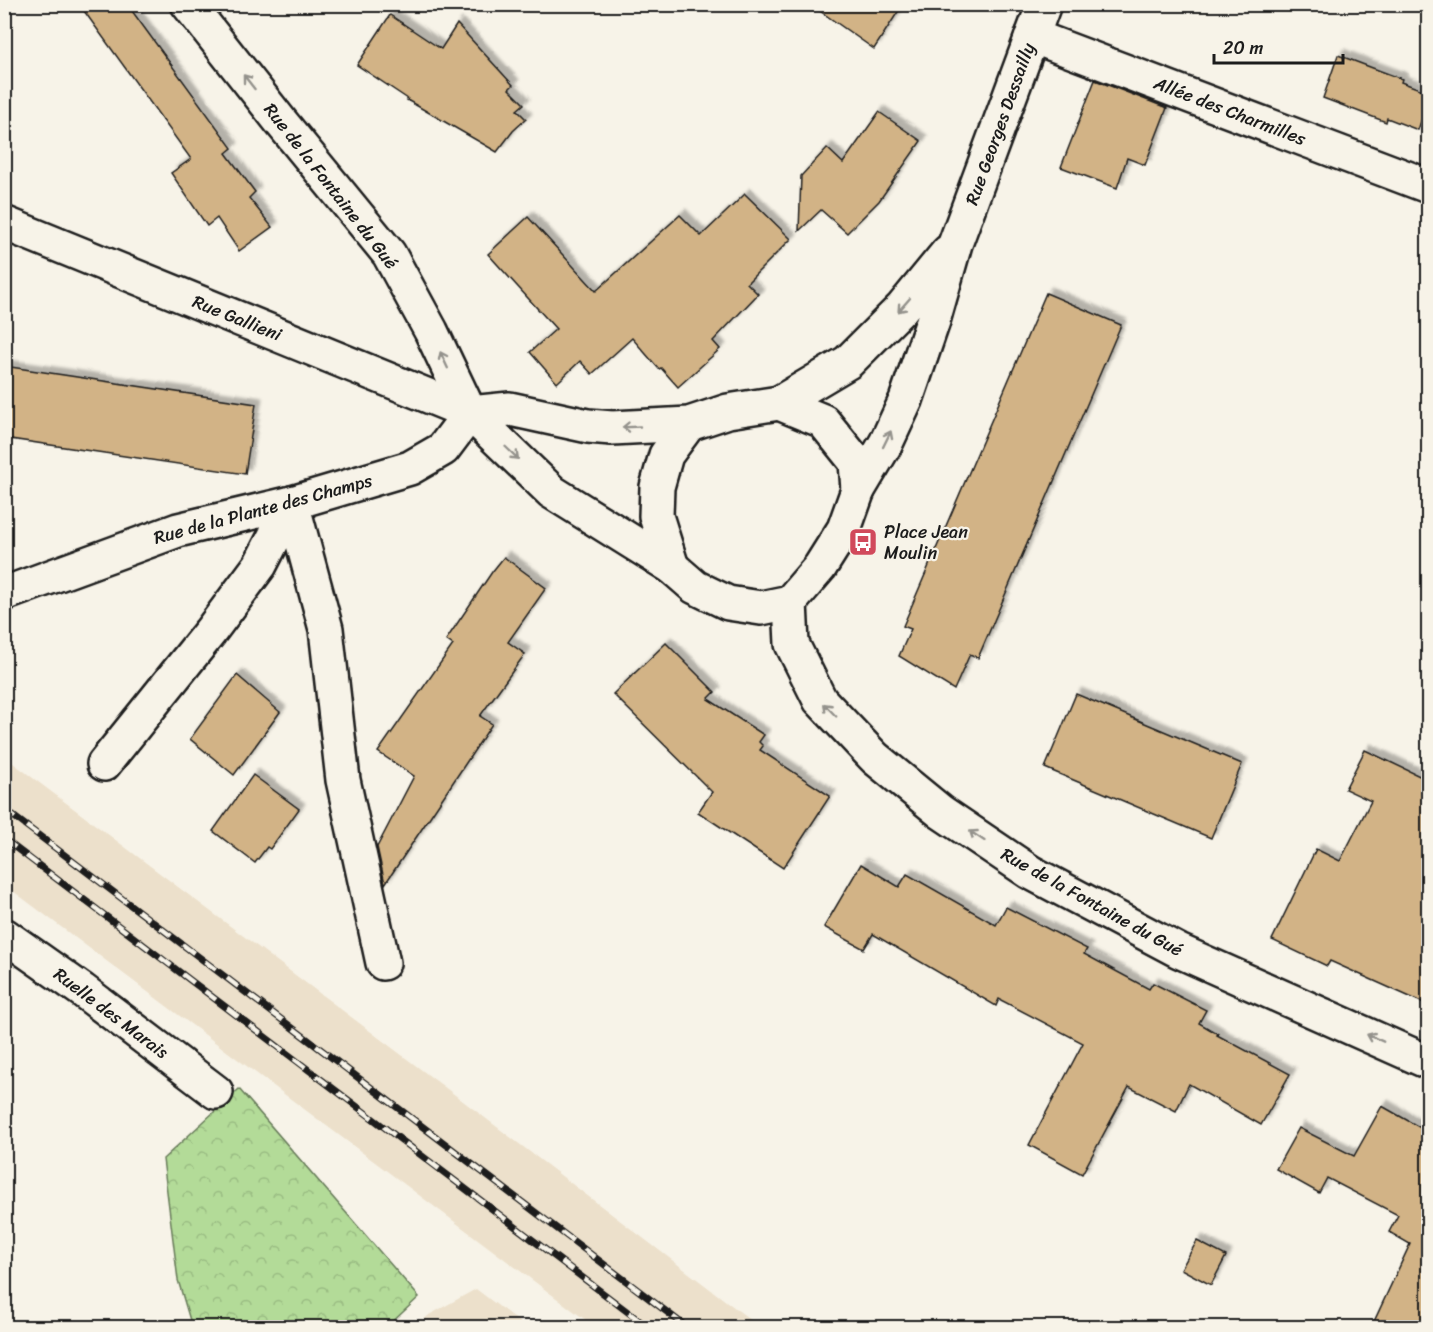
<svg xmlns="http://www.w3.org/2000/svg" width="1433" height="1332" viewBox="0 0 1433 1332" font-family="Sriracha,sans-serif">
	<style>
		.built { fill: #ece0cb }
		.forest { fill: url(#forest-crowns); stroke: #687c5a; stroke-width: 1.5 }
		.building { fill: #d2b386; stroke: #1c1c1c; stroke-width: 1.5; filter: url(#shadow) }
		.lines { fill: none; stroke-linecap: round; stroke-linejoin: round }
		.street-casing { stroke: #1c1c1c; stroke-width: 38 }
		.secondary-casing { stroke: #1c1c1c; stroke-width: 38 }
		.street { stroke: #f7f3e8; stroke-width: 33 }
		.secondary { stroke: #f7f3e8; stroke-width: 33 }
		.rail-casing { stroke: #1c1c1c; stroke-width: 7 }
		.rail { stroke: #f7f3e8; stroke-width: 4.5; stroke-dasharray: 14; stroke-linecap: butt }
		.oneway { stroke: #94928c }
		.labels { text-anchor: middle; stroke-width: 4.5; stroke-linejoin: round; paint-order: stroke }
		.street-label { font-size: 18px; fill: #1c1c1c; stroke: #f7f3e8 }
		.poi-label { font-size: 18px; fill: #1c1c1c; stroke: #f7f3e8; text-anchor: start }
	</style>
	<defs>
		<pattern id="forest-crowns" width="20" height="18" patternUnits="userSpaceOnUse" patternTransform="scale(1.5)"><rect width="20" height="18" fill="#b3db98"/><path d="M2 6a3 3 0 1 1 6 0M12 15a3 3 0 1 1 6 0" fill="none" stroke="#99bb82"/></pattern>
		<filter id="shadow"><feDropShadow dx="5.5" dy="-5.5" stdDeviation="1.5" flood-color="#0004"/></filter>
	</defs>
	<rect width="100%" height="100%" fill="#f7f3e8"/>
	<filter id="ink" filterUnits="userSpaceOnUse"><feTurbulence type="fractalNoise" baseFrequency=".0167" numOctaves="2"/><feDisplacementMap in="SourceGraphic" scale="12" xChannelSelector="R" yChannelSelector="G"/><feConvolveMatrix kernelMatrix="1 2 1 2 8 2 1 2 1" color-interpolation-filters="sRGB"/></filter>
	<g filter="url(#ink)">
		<g class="built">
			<polygon points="5,757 455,1095 760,1327 595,1327 5,885"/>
			<polygon points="476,1289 526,1327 416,1327 429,1315"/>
		</g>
		<polygon class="forest" points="239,1089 419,1297 387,1327 192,1327 178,1280 163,1159"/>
		<g class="building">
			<polygon points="79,4 127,4 232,148 226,153 255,192 249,198 272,227 239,251 217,218 207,226 171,173 191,159"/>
			<polygon points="810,4 903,4 874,49"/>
			<polygon points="390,15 441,49 457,24 513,85 509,89 524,104 517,110 526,119 513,131 497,152 407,100 408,99 357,65"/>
			<polygon points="1338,55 1402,79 1401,82 1428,92 1428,101 1418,130 1387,118 1386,122 1323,98"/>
			<polygon points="1095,80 1167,108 1145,165 1127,158 1117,188 1061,167"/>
			<polygon points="879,112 921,141 879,201 847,233 821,210 799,231 801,176 827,148 843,163"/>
			<polygon points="745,194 791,239 747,283 758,294 713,341 720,349 678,387 661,368 659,369 632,338 592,374 580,361 557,383 530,352 556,329 488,254 528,217 596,291 680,215 701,236"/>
			<polygon points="1046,293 1121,325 978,658 970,654 954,690 899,656 911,629 903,626"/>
			<polygon points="4,366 256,404 245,474 4,438"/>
			<polygon points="504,557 546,588 508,642 525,654 480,716 492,724 385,884 377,847 414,776 378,752 453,645 446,640 492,572"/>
			<polygon points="666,643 715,692 708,699 764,735 759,742 763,746 760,750 830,796 783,868 698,812 712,792 613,694"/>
			<polygon points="237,675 280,712 234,775 190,739"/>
			<polygon points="1076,694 1242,764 1211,838 1045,768"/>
			<polygon points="1365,750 1428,780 1428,1005 1330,961 1327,966 1272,940 1316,849 1340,861 1371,801 1345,789"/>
			<polygon points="253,775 299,809 270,849 267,847 255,863 213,831"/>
			<polygon points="861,864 899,887 907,874 996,925 1006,907 1087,949 1084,954 1149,989 1153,983 1206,1010 1199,1023 1218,1034 1217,1035 1290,1074 1261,1125 1189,1084 1176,1111 1129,1087 1082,1174 1029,1145 1083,1043 999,999 996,1006 873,934 864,949 824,927"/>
			<polygon points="1382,1106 1428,1132 1428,1328 1371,1328 1410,1244 1389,1232 1398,1215 1327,1178 1319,1193 1276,1169 1299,1128 1354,1156"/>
			<polygon points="1197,1241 1226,1256 1211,1285 1181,1269"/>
		</g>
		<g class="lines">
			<g class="street-casing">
				<g id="street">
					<polyline points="188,4 281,122 389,254 431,331 470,413"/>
					<polyline points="1032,36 1428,186"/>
					<polyline points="4,223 470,413 552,492 672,567 695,587 728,603 761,608 790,602 820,567 844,529 858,490 856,462 823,421 779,403 728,411 689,424 612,428 588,426 510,409 470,413"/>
					<polyline points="779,403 848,362 902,308 948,252"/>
					<polyline points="858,490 886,443 906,400 933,321 955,244 1044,4"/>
					<polyline points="292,503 326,629 343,780 383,963"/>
					<polyline points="672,567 656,516 657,487 666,455 689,424"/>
					<polyline points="4,594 178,530 292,503 410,468 443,449 470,413"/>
					<polyline points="790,602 792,644 820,700 875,758 941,812 1030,872 1179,951 1428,1062"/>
					<polyline points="4,935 82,990 216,1092"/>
				</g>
			</g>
			<g class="secondary-casing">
				<polyline id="secondary" points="104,764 210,632 260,565 292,503"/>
			</g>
			<use href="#street" class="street"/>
			<use href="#secondary" class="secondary"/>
			<g class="rail-casing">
				<g id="rail">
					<polyline points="4,809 688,1328"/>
					<polyline points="4,839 649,1328"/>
				</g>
			</g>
			<use href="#rail" class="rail"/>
		</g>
		<defs><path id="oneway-shaft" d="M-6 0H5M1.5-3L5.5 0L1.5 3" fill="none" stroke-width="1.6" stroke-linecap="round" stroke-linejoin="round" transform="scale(1.5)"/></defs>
		<g class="oneway">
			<use href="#oneway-shaft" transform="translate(249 82) rotate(-128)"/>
			<use href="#oneway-shaft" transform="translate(904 305) rotate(131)"/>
			<use href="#oneway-shaft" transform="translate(444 360) rotate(-115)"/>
			<use href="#oneway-shaft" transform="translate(631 427) rotate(177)"/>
			<use href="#oneway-shaft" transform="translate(887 439) rotate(-64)"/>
			<use href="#oneway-shaft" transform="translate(512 453) rotate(44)"/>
			<use href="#oneway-shaft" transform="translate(830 710) rotate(-134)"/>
			<use href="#oneway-shaft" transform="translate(977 836) rotate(-146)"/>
			<use href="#oneway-shaft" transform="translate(1375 1038) rotate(-156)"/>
		</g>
	</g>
	<defs>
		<g id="bus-square" transform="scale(1.5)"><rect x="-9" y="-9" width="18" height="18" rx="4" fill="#d1495b" stroke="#f7f3e8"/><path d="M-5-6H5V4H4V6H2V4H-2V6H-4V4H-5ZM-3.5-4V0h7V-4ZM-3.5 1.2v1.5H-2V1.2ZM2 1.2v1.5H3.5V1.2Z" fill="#fff"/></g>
	</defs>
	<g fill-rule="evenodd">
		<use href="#bus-square" x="863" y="542"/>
	</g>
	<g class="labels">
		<g class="street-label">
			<text transform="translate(1230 111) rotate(21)" y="6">Allée des Charmilles</text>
			<text transform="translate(1000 124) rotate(-70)" y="6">Rue Georges Dessailly</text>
			<text transform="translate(331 186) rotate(52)" y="6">Rue de la Fontaine du Gué</text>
			<text transform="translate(237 318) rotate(22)" y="6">Rue Gallieni</text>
			<text transform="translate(263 509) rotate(-15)" y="6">Rue de la Plante des Champs</text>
			<text transform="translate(1092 902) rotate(29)" y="6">Rue de la Fontaine du Gué</text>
			<text transform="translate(111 1013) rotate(37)" y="6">Ruelle des Marais</text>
		</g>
		<g class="poi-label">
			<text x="884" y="538">Place Jean<tspan x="884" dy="21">Moulin</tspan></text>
		</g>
	</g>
	<rect width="1433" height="1332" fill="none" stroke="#f7f3e8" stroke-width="24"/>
	<rect x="12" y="12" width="1409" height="1308" fill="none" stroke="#1c1c1c" stroke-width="2" filter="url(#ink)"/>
	<path d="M1214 54v9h129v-9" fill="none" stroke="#1c1c1c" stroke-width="3"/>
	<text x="1223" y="54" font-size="18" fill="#1c1c1c" stroke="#f7f3e8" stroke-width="4.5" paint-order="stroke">20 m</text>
</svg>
